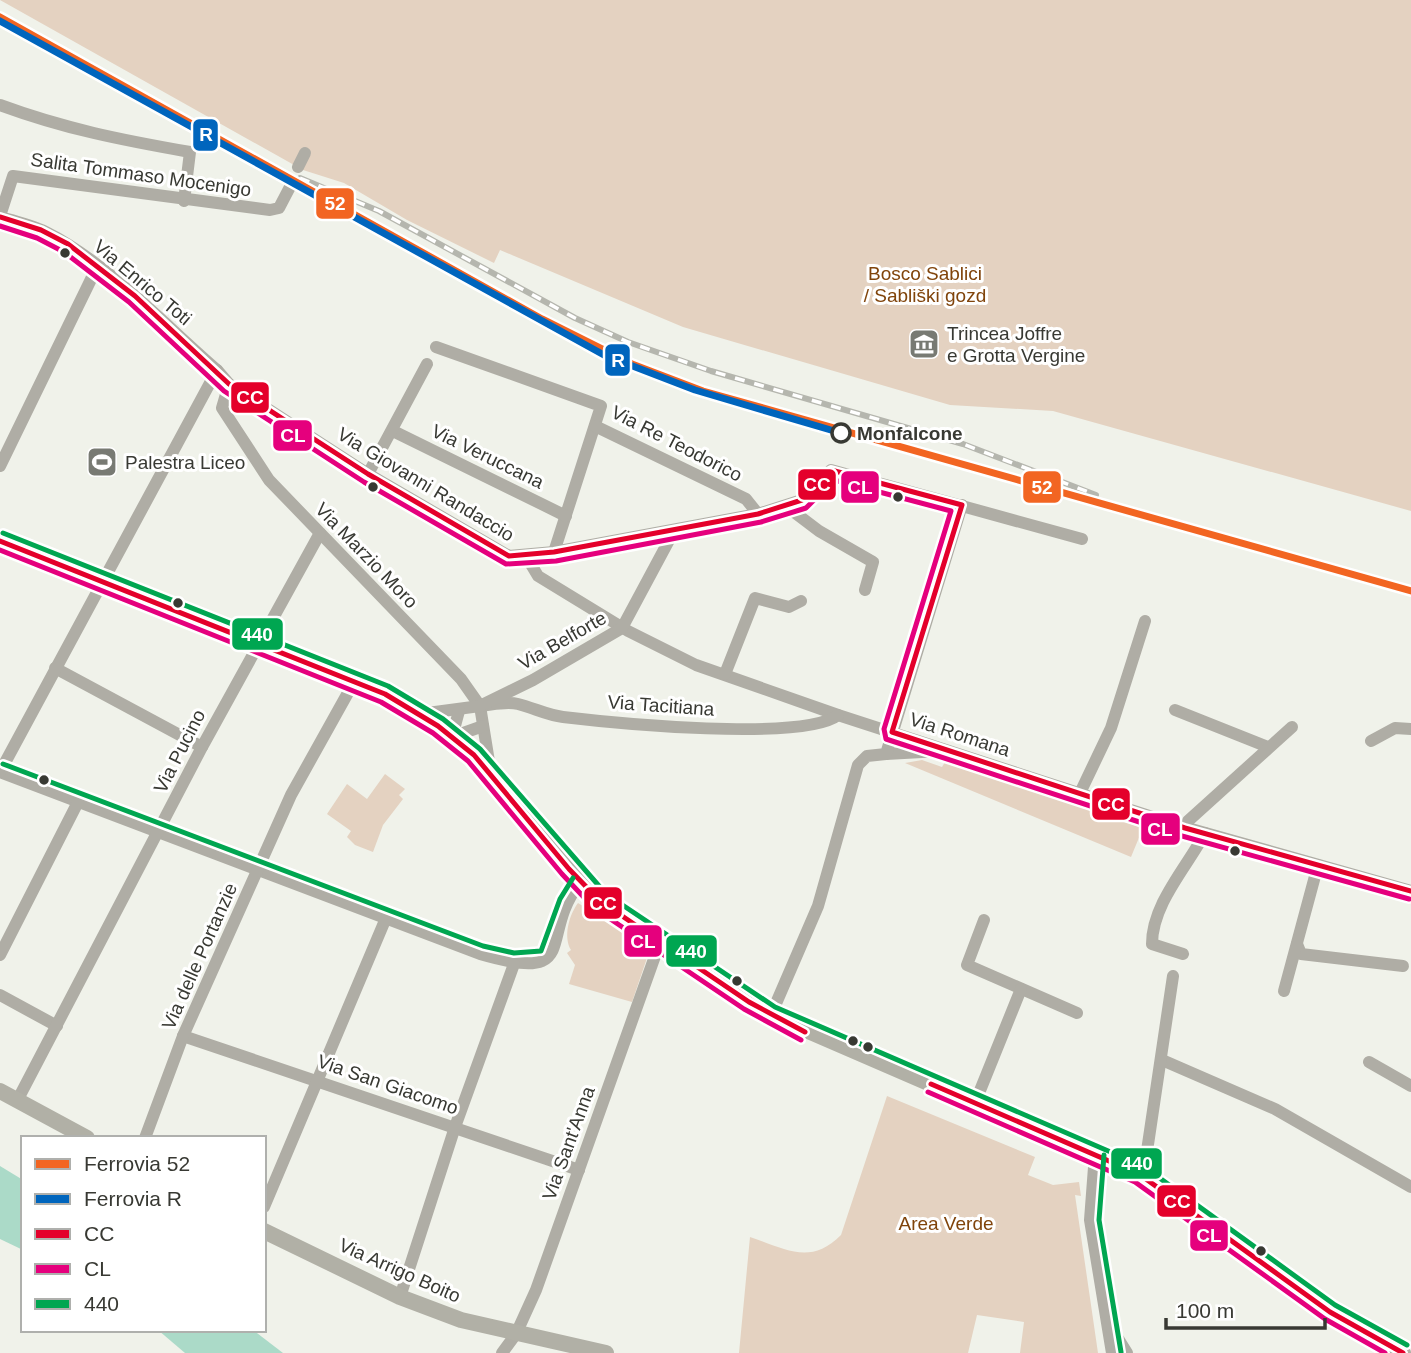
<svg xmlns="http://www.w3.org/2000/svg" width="1411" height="1353" viewBox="0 0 1411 1353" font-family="Arial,sans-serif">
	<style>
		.green { fill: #e4d2c1 }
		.water { fill: #abdac8 }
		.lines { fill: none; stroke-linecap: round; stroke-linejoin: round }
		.minor { stroke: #afada5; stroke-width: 12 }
		.major { stroke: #b1b0a6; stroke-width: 16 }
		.rail-casing { stroke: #b5b6ae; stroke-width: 6 }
		.rail { stroke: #fff; stroke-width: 3.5; stroke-dasharray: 10; stroke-linecap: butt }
		.bus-1-casing { stroke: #fff; stroke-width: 10 }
		.bus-2-casing { stroke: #fff; stroke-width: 10 }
		.bus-3-casing { stroke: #fff; stroke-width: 10 }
		.bus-1 { stroke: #e4002b; stroke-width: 5 }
		.bus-2 { stroke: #e5007d; stroke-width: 5 }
		.bus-3 { stroke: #00a651; stroke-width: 5 }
		.rail-1-casing { stroke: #fff; stroke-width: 12 }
		.rail-2-casing { stroke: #fff; stroke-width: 12 }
		.rail-1 { stroke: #f26522; stroke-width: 7 }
		.rail-2 { stroke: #0065bd; stroke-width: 7 }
		.bus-dot { fill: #383933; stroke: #fff; stroke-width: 2.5 }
		.stop-dot { fill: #fff; stroke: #383933; stroke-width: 3.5 }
		.labels { text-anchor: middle; stroke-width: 6; stroke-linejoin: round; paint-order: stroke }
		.street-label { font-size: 19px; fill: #383933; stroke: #fff }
		.park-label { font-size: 19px; fill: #80440b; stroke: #fff }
		.poi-label { font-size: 19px; fill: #383933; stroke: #fff; text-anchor: start }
		.stop-label { font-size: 19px; font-weight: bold; fill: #383933; stroke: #fff; text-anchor: start }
		.line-badge { stroke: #fff; stroke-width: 2.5 }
		.badge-label { font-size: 19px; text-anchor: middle; font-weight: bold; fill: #fff }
	</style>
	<rect width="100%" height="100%" fill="#f0f2ea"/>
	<g class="green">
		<polygon points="0,0 1411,0 1411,511 1053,411 950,405 683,327 500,250 494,263 407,220 344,183 303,170"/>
		<polygon points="922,760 942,767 945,762 1143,828 1131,857 905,763"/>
		<polygon points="385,774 405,789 399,795 403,799 383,825 373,852 355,845 347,837 351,831 327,814 347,784 367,799"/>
		<path d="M578,903L646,946L648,955L632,1002L569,984L575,965L567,953L571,950C563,937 569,915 578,903Z"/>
		<path d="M887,1096L1035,1157L1028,1175L1053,1185L1079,1182L1081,1196L1075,1195L1098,1353H1020L1024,1322L977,1315L968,1353H739L750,1237C786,1249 810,1266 841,1235Z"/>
	</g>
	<g class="water">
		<polygon points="0,1166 23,1180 23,1250 0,1239"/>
		<polygon points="158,1330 253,1330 283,1353 185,1353"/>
	</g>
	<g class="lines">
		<g class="minor">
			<path d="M0,105C65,129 122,140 190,152L184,201"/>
			<polyline points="298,167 305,153"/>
			<polyline points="0,216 13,176 270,210 279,208 291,185"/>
			<path d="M0,217C15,221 32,225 46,232C105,261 167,327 217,370L229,384L368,474L509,556L554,552L758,514L802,500L831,470L1082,539"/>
			<polyline points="436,347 601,406 554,552"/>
			<polyline points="229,384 222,408 269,480 461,679 480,706 491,774"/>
			<polyline points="595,426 746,499 758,514"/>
			<polyline points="393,431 566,516"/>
			<polyline points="0,466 97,267"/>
			<polyline points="368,474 427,364"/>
			<polyline points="786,506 819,531 873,562 865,590"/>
			<polyline points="526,556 538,576 628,631 696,665 838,715 1177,825 1411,891"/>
			<polyline points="55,668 202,747"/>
			<polyline points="725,674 755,598 789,607 801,601"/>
			<path d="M480,706C492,705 506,701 518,704C534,708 547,715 563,717C613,723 804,742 838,715"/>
			<polyline points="1175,710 1268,747"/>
			<polyline points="420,714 480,706 533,680 622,628 674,531"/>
			<polyline points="452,737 483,726"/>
			<polyline points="452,737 459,711"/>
			<polyline points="1371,741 1395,728 1411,729"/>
			<polyline points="886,754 940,751"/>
			<path d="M0,772L480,954C584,984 537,936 580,883"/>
			<polyline points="0,772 217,370"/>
			<polyline points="1080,793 1111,728 1145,621"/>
			<polyline points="1185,828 1188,821 1292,727"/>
			<polyline points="984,920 967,965 1077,1013"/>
			<polyline points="1297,944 1301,954 1403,966"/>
			<path d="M1183,954L1152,944C1152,904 1187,867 1205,833"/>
			<polyline points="0,955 78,802"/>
			<polyline points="1284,991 1318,865"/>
			<polyline points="0,995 57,1026"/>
			<polyline points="771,1015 818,906 858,765 867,756 886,754 962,505"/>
			<polyline points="183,1036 579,1170"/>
			<polyline points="1162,1060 1275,1109 1411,1187"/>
			<polyline points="1369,1062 1411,1086"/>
			<polyline points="17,1101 202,747 320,533"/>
			<polyline points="975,1103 1021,989"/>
			<polyline points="145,1138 183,1036 291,795 354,682"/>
			<polyline points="1095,1154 1090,1220 1112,1353"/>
			<polyline points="1139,1174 1147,1151 1173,976"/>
			<polyline points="264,1207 386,918"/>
			<polyline points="400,1297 455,1127 514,964"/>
			<polyline points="1112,1329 1127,1353"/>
			<polyline points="502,1353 516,1334 536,1290 660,942"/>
		</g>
		<g class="major">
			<path d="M0,541L385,694C421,713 458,736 485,766C524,810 556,860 600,901L771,1015L1139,1174L1330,1312L1403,1353"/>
			<polyline points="0,1091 87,1138"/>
			<polyline points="264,1231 400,1297 461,1320 606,1353"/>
		</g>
		<g class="rail-casing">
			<polyline id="rail" points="300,178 379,211 575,318 628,342 711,371 963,444 1096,495"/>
		</g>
		<use href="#rail" class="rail"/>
		<g class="bus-1-casing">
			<g id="bus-1">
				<polyline points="0,217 41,230 68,244 135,296 229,384 368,474 509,556 554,552 758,514 802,500 831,470 962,505 892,732 1185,828 1411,891"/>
				<polyline points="0,541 385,694 438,726 474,755 569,869 600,901 749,1002 805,1032"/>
				<polyline points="931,1084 1139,1174 1330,1312 1403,1353"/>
			</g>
		</g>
		<g class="bus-2-casing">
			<g id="bus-2">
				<polyline points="0,226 37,238 64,252 129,302 224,391 364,482 506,564 556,561 761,522 806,508 834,480 951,511 884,729 886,739 1182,836 1409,899"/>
				<polyline points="0,550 381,702 433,733 468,761 562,874 594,908 744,1009 801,1040"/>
				<polyline points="928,1092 1135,1182 1325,1319 1385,1353"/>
			</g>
		</g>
		<g class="bus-3-casing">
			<g id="bus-3">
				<polyline points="3,533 388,686 443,719 480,749 606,894 775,1007 1143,1166 1335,1305 1407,1345"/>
				<polyline points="3,764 483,946 514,953 541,951 560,899 573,878"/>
				<polyline points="1104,1155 1099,1220 1121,1352"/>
			</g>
		</g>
		<use href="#bus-1" class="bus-1"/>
		<use href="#bus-2" class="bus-2"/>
		<use href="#bus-3" class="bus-3"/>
		<g class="rail-1-casing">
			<polyline id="rail-1" points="0,17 542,319 632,364 703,391 1411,591"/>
		</g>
		<g class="rail-2-casing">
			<polyline id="rail-2" points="0,21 604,355 695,390 841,433"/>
		</g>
		<use href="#rail-1" class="rail-1"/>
		<use href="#rail-2" class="rail-2"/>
	</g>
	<defs>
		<g id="museum-square" transform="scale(1.575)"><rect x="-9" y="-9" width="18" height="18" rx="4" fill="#787a73" stroke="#fff"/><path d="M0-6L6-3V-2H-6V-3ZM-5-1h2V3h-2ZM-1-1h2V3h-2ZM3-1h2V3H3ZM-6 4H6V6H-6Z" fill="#fff"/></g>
		<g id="stadium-square" transform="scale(1.575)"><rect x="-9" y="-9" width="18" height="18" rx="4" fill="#787a73" stroke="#fff"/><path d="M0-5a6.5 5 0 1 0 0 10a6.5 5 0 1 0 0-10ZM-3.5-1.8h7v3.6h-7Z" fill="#fff"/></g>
	</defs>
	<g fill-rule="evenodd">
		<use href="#museum-square" x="924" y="344"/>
		<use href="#stadium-square" x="102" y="462"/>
	</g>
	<g class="bus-dot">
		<circle cx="65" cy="253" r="6"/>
		<circle cx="373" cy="487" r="6"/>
		<circle cx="898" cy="497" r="6"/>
		<circle cx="178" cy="603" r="6"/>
		<circle cx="44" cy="780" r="6"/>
		<circle cx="1235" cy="851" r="6"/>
		<circle cx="737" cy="981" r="6"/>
		<circle cx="853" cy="1041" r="6"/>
		<circle cx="868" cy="1047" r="6"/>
		<circle cx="1261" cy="1251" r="6"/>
	</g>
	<circle class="stop-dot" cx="841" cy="433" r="9"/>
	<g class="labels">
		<g class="street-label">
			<text transform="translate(141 174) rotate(8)" y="7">Salita Tommaso Mocenigo</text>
			<text transform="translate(143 282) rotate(40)" y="7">Via Enrico Toti</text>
			<text transform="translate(677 443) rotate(27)" y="7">Via Re Teodorico</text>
			<text transform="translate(488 456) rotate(26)" y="7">Via Veruccana</text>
			<text transform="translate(426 484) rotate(31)" y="7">Via Giovanni Randaccio</text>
			<text transform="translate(367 555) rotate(46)" y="7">Via Marzio Moro</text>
			<text transform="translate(562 640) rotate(-30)" y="7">Via Belforte</text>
			<text transform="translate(661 705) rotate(4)" y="7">Via Tacitiana</text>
			<text transform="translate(960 734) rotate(18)" y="7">Via Romana</text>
			<text transform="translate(179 751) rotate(-63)" y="7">Via Pucino</text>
			<text transform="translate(199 956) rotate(-66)" y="7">Via delle Portanzie</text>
			<text transform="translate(388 1084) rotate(19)" y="7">Via San Giacomo</text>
			<text transform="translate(568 1143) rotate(-70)" y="7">Via Sant'Anna</text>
			<text transform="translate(400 1270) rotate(24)" y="7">Via Arrigo Boito</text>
		</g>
		<g class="park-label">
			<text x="925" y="280">Bosco Sablici<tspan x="925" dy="22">/ Sabliški gozd</tspan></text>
			<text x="946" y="1230">Area Verde</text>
		</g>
		<g class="poi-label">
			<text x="947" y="340">Trincea Joffre<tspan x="947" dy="22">e Grotta Vergine</tspan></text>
			<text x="125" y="469">Palestra Liceo</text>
		</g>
		<g class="stop-label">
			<text x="857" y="440">Monfalcone</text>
		</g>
	</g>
	<g class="line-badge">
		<rect x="192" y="118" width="27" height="34" rx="7" fill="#0065bd"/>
		<rect x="315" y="187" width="40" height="33" rx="7" fill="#f26522"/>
		<rect x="604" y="343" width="27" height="34" rx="7" fill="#0065bd"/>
		<rect x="230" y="381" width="40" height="33" rx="7" fill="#e4002b"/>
		<rect x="272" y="419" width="41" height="33" rx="7" fill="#e5007d"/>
		<rect x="797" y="468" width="40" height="33" rx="7" fill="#e4002b"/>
		<rect x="1022" y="470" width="40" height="34" rx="7" fill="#f26522"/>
		<rect x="840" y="470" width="40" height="34" rx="7" fill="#e5007d"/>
		<rect x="231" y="617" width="53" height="34" rx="7" fill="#00a651"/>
		<rect x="1091" y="787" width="40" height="34" rx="7" fill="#e4002b"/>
		<rect x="1140" y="812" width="41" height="34" rx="7" fill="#e5007d"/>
		<rect x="583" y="886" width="40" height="34" rx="7" fill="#e4002b"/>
		<rect x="623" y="924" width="40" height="34" rx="7" fill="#e5007d"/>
		<rect x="665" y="934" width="53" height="34" rx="7" fill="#00a651"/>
		<rect x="1110" y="1147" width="53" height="33" rx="7" fill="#00a651"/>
		<rect x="1156" y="1184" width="41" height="34" rx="7" fill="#e4002b"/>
		<rect x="1189" y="1219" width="40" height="33" rx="7" fill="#e5007d"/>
	</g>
	<g class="badge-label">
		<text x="206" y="141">R</text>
		<text x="335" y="210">52</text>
		<text x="618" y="367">R</text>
		<text x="250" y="404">CC</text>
		<text x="293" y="442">CL</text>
		<text x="817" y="491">CC</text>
		<text x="1042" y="494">52</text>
		<text x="860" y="494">CL</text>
		<text x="257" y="641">440</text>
		<text x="1111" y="811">CC</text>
		<text x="1160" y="836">CL</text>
		<text x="603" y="910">CC</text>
		<text x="643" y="948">CL</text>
		<text x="691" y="958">440</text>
		<text x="1137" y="1170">440</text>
		<text x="1177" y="1208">CC</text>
		<text x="1209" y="1242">CL</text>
	</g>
	<rect x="21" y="1136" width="245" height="196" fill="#ffffff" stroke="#afb0ad" stroke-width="2"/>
	<rect x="35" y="1159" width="35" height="10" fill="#f26522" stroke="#afb0ad" stroke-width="2"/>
	<text x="84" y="1171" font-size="21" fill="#383933">Ferrovia 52</text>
	<rect x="35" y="1194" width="35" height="10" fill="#0065bd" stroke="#afb0ad" stroke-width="2"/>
	<text x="84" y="1206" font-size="21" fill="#383933">Ferrovia R</text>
	<rect x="35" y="1229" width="35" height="10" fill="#e4002b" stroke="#afb0ad" stroke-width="2"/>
	<text x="84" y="1241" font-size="21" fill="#383933">CC</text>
	<rect x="35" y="1264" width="35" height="10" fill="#e5007d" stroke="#afb0ad" stroke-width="2"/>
	<text x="84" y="1276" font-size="21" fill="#383933">CL</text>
	<rect x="35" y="1299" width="35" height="10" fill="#00a651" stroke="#afb0ad" stroke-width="2"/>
	<text x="84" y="1311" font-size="21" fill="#383933">440</text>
	<path d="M1166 1318v10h159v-10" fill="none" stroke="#383933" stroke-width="3.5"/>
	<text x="1176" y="1318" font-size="21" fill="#383933" stroke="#ffffff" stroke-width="5" paint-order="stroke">100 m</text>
</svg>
